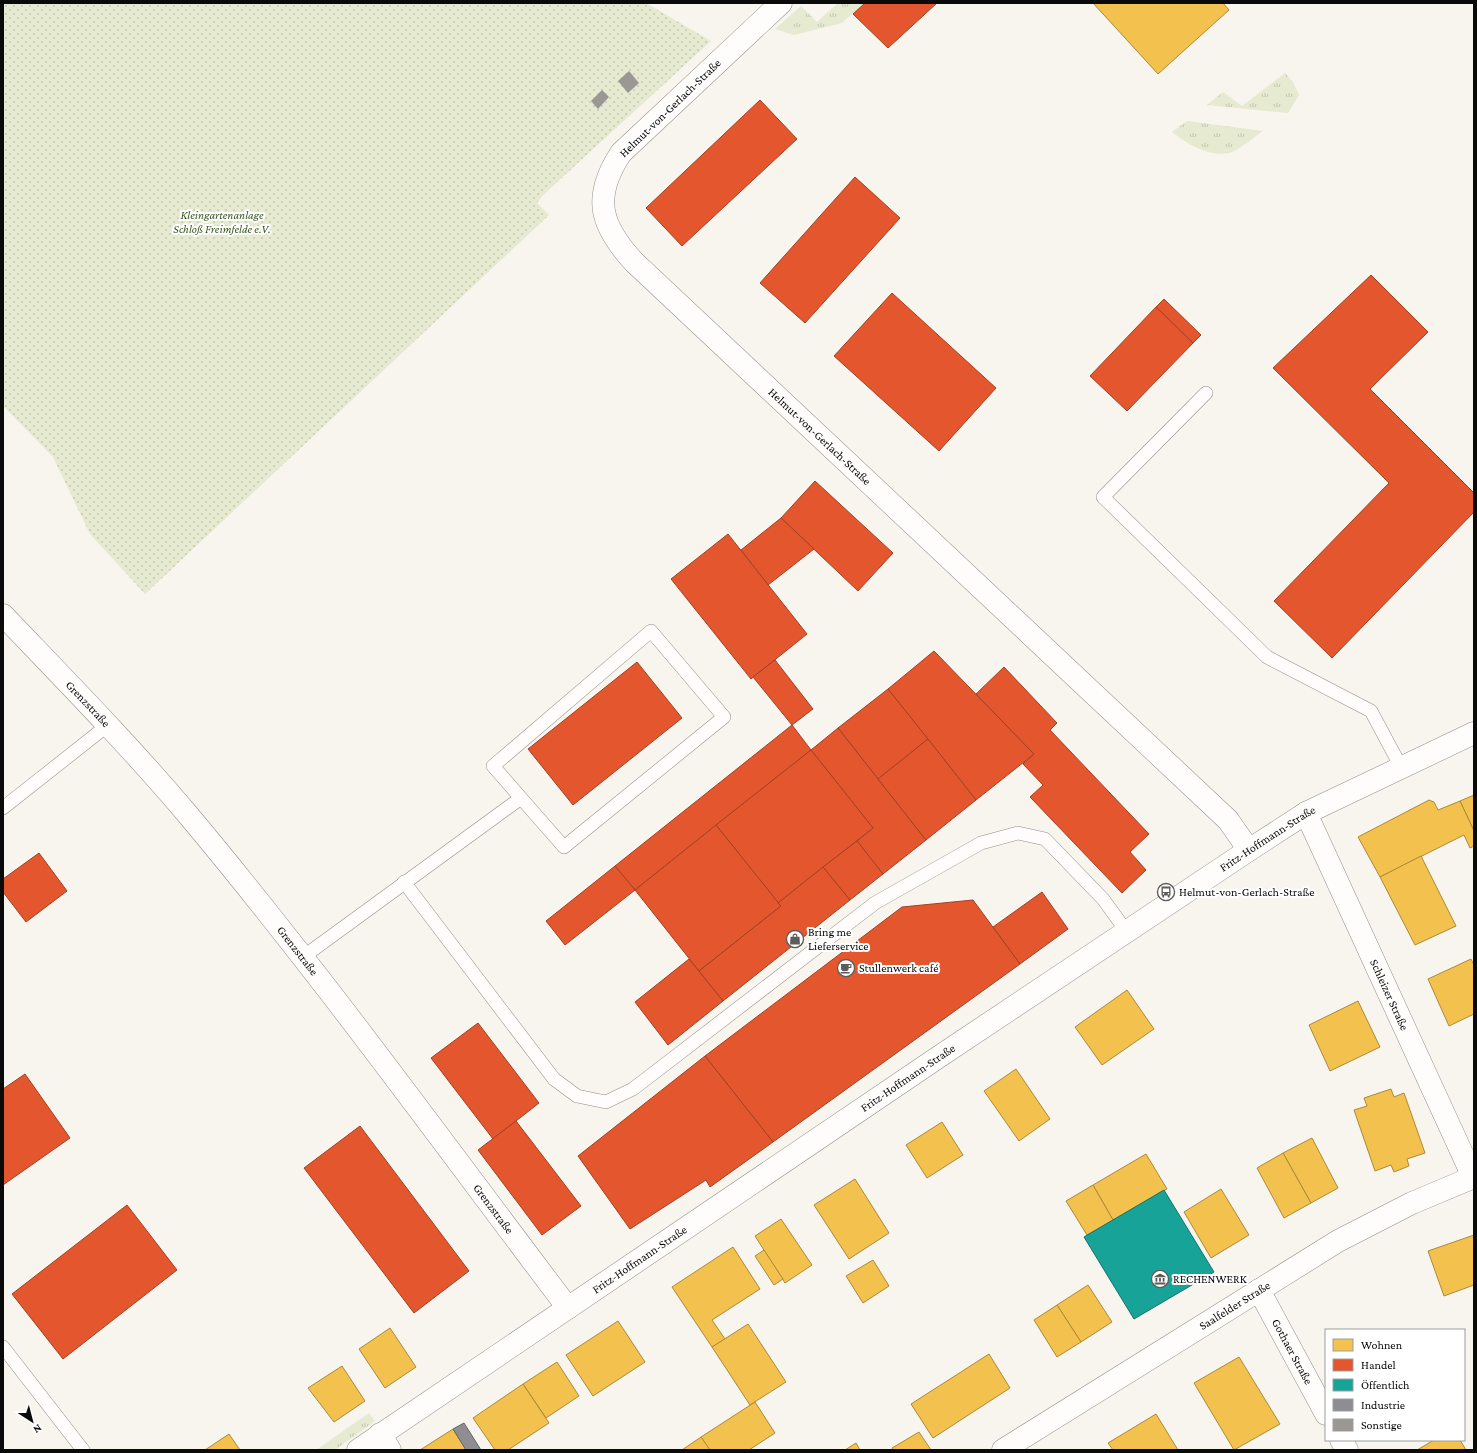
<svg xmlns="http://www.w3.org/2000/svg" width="1477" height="1453" viewBox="0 0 1477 1453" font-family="'Crimson Pro',serif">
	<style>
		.grass { fill: url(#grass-tufts) }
		.park { fill: url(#park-dots) }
		.homes { fill: #f2c14e; stroke: #ac8a3a }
		.shops { fill: #e4572e; stroke: #a34023 }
		.public { fill: #17a398; stroke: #13756d }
		.industry { fill: #8d8d92; stroke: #666669 }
		.building { fill: #9a9794 }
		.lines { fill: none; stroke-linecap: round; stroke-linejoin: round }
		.service-casing { stroke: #918f8d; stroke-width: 14 }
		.minor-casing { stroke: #918f8d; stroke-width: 23 }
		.tertiary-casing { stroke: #918f8d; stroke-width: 23 }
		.service { stroke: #fefdfc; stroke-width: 13 }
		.minor { stroke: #fefdfc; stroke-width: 22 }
		.tertiary { stroke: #fefdfc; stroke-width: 22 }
		.labels { text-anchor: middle; stroke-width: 4; stroke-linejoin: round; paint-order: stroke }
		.street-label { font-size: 12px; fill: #0a0a0a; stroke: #fff }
		.park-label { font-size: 12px; font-style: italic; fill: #385922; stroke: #fff }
		.poi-label { font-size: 12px; fill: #0a0a0a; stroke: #fff; text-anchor: start }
	</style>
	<defs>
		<pattern id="grass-tufts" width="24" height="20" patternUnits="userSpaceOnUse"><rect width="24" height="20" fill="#e5ead0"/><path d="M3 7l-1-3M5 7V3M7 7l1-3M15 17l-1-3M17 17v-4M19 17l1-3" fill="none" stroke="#c3c7b1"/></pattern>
		<pattern id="park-dots" width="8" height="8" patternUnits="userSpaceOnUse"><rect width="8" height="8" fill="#e5ead0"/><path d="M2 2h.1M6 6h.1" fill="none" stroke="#c3c7b1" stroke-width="1.8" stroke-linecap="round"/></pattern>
	</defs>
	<rect width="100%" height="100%" fill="#f8f4ee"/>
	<g class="grass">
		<polygon points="838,3 865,3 842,23 794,35 775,29 801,6 817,22"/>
		<polygon points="1285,73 1293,82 1299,95 1288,113 1207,105 1223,92 1242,106"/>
		<path d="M1187,121L1263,131C1255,136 1238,151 1229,153C1209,157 1187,144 1172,132Z"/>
		<polygon points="369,1413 375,1421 335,1450 316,1450"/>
	</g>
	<polygon class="park" points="3,3 646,3 711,41 543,195 537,203 549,215 145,594 90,534 53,457 3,406"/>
	<g class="homes">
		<polygon points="1093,3 1223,3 1229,10 1158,74"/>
		<polygon points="1474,795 1474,831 1460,801"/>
		<polygon points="1429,800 1434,802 1438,810 1460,801 1474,831 1474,846 1470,848 1464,835 1380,877 1358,837"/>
		<polygon points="1421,856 1456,926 1415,945 1380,877"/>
		<polygon points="1471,959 1474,965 1474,1014 1449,1026 1428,979"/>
		<polygon points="1127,990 1154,1029 1102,1065 1075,1027"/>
		<polygon points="1358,1001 1380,1047 1330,1071 1309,1025"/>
		<polygon points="1016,1069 1050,1119 1019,1141 984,1091"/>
		<polygon points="1391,1089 1394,1097 1404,1093 1425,1153 1407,1159 1409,1166 1394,1172 1391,1165 1375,1171 1354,1110 1367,1106 1364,1098"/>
		<polygon points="942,1122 963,1155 927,1178 906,1145"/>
		<polygon points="1312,1138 1338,1188 1311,1203 1283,1153"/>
		<polygon points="1283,1153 1311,1203 1284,1218 1257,1168"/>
		<polygon points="1146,1154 1167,1189 1113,1220 1093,1185"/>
		<polygon points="855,1179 889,1233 849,1259 814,1205"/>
		<polygon points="1093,1185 1113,1220 1087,1235 1066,1201"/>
		<polygon points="1221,1189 1249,1235 1211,1258 1184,1212"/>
		<polygon points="781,1219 812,1265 785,1283 755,1236"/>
		<polygon points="1474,1235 1474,1285 1444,1296 1428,1251"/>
		<polygon points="733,1247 760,1289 712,1320 725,1339 712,1347 672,1287"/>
		<polygon points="764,1250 783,1279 774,1285 755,1256"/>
		<polygon points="873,1260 889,1286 863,1303 846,1276"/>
		<polygon points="1088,1285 1112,1322 1081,1342 1057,1305"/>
		<polygon points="1057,1305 1081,1342 1057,1357 1034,1320"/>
		<polygon points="618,1321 645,1362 593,1396 566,1355"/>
		<polygon points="748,1324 786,1382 750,1405 712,1347"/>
		<polygon points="390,1328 416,1367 385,1388 359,1349"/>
		<polygon points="989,1354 1010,1388 933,1438 911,1404"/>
		<polygon points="1239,1357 1280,1424 1234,1450 1194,1383"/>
		<polygon points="557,1362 579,1396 546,1418 523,1384"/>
		<polygon points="342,1366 365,1401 334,1422 308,1388"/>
		<polygon points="523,1384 549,1423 508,1450 495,1450 473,1418"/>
		<polygon points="755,1402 775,1433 749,1450 710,1450 701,1437"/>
		<polygon points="1156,1414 1178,1450 1113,1450 1108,1443"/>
		<polygon points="453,1429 466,1450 420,1450"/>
		<polygon points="919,1432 931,1450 893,1450 892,1448"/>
		<polygon points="229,1434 240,1450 205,1450"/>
		<polygon points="701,1437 710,1450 682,1450"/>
		<polygon points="1434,1440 1460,1440 1466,1450 1417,1450"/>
		<polygon points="856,1443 860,1450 845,1450"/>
	</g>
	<g class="shops">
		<polygon points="865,3 937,3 888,48 853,14"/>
		<polygon points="760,100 797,139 682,246 646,208"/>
		<polygon points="855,177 900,218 805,323 760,283"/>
		<polygon points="1371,275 1428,332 1370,389 1474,493 1474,512 1332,658 1274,601 1389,483 1273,368"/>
		<polygon points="892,293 996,388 939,451 834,356"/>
		<polygon points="1164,299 1201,335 1193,343 1156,307"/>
		<polygon points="1156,307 1193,343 1127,411 1090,376"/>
		<polygon points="815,481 893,553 858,591 781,518"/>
		<polygon points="781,518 814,549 768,585 741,550"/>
		<polygon points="728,534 807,634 751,679 671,579"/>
		<polygon points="934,651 1034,754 976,800 888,689"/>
		<polygon points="775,660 813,709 792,725 753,677"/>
		<polygon points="637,662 682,718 573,805 528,749"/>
		<polygon points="1004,667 1057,723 1050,730 1149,834 1130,852 1146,870 1122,893 1030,797 1043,785 1023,764 1034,754 976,694"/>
		<polygon points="888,689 928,739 878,779 838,728"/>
		<polygon points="792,725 811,750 635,890 615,866"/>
		<polygon points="838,728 926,840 883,874 857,841 873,828 811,750"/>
		<polygon points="928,739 976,800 926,840 878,779"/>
		<polygon points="811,750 873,828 778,903 716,825"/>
		<polygon points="716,825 781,906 699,971 635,890"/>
		<polygon points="857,841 883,874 850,900 823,867"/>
		<polygon points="39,853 67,891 26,922 3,892 3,879"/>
		<polygon points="615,866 635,890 565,945 546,921"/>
		<polygon points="823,867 850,900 723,1001 699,971 781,906 778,903"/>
		<polygon points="1042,892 1068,929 1020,964 993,927"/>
		<polygon points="973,900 1020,964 773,1142 705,1056 902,907"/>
		<polygon points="689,959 723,1001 668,1045 635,1002"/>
		<polygon points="478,1023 539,1103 493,1139 431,1058"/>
		<polygon points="705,1056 773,1142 710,1187 706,1180 630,1229 578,1156"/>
		<polygon points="25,1074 70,1138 3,1185 3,1089"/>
		<polygon points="516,1121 581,1206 542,1235 478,1150"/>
		<polygon points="360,1126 469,1271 414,1313 304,1168"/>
		<polygon points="127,1205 177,1270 63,1359 12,1294"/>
	</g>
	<polygon class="public" points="1164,1190 1214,1272 1134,1319 1084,1237"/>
	<polygon class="industry" points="464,1423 481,1450 466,1450 453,1429"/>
	<g class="building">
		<polygon points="629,71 639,83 628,93 618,81"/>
		<polygon points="602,90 609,97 598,109 591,101"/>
	</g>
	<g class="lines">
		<g class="service-casing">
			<g id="service">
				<polyline points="1206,393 1103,497 1267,657 1371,711 1401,767"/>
				<polyline points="3,808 108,725"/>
				<polyline points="404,882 554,1079 577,1096 606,1102 633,1089 875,903 981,843 1018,833 1045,839 1103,899 1127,932"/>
				<polyline points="303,957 521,798 564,847 724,717 651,631 493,766 521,798"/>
				<polyline points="3,1347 83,1450"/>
			</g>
		</g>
		<g class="minor-casing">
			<g id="minor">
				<path id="s1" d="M781,3L621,153C592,197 600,225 634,262L1228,820L1249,850"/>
				<path id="s2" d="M1306,813L1473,1177"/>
				<path id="s3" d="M1259,1290L1326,1414"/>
				<polyline points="380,1434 390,1450"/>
				<polyline points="1341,1440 1347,1450"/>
				<path id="s4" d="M1003,1450L1338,1241L1412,1203L1474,1177"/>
			</g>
		</g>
		<g class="tertiary-casing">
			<g id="tertiary">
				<path id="s5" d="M3,615C66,681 130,746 189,816C322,975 443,1143 568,1308"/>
				<path id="s6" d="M358,1450L943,1054L1249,850L1306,813L1474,733"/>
			</g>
		</g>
		<use href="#service" class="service"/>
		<use href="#minor" class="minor"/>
		<use href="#tertiary" class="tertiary"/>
	</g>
	<defs>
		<g id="bus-ring" transform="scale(0.9)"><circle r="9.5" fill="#fff" stroke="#5d5c5a" stroke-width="1.5"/><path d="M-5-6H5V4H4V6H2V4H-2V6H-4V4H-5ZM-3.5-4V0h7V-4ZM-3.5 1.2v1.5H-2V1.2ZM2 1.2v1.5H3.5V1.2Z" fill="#5d5c5a"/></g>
		<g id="shop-ring" transform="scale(0.9)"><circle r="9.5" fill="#fff" stroke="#5d5c5a" stroke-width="1.5"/><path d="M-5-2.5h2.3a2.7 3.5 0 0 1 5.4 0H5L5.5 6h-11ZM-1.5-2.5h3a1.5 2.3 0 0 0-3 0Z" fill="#5d5c5a"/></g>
		<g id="cafe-ring" transform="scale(0.9)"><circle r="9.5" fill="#fff" stroke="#5d5c5a" stroke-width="1.5"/><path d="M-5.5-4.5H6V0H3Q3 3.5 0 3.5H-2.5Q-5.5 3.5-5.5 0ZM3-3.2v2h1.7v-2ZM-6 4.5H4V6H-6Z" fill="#5d5c5a"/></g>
		<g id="museum-ring" transform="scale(0.9)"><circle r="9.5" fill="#fff" stroke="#5d5c5a" stroke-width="1.5"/><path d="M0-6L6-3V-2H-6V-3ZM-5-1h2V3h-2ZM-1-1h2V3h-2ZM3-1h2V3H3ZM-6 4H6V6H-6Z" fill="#5d5c5a"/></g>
	</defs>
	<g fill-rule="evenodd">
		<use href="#bus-ring" x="1166" y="892"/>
		<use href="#shop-ring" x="795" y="939"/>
		<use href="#cafe-ring" x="846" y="968"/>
		<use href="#museum-ring" x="1160" y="1279"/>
	</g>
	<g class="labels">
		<g class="street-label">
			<text transform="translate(670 108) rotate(-44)" y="4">Helmut-von-Gerlach-Straße</text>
			<text dy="4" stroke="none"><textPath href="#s1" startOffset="596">Helmut-von-Gerlach-Straße</textPath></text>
			<text dy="4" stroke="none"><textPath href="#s5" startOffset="123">Grenzstraße</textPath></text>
			<text dy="4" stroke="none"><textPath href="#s6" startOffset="1096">Fritz-Hoffmann-Straße</textPath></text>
			<text dy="4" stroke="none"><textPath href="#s5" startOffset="447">Grenzstraße</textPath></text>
			<text dy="4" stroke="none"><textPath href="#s2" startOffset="200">Schleizer Straße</textPath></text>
			<text dy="4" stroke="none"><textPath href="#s6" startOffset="664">Fritz-Hoffmann-Straße</textPath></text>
			<text dy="4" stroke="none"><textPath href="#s5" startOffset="771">Grenzstraße</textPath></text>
			<text dy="4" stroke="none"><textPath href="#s6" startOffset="340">Fritz-Hoffmann-Straße</textPath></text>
			<text dy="4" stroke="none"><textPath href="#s4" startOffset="273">Saalfelder Straße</textPath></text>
			<text dy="4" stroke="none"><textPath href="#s3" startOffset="70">Gothaer Straße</textPath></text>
		</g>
		<g class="park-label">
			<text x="222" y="219">Kleingartenanlage<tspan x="222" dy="14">Schloß Freimfelde e.V.</tspan></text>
		</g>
		<g class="poi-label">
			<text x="1179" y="896">Helmut-von-Gerlach-Straße</text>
			<text x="808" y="936">Bring me<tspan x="808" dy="14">Lieferservice</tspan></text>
			<text x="859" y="972">Stullenwerk café</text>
			<text x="1173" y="1283">RECHENWERK</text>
		</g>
	</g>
	<rect width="1477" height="1453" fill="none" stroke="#0a0a0a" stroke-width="8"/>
	<rect x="1325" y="1329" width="140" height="112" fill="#ffffff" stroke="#9d9d9d"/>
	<rect x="1333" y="1339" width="20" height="12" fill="#f2c14e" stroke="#9d9d9d"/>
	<text x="1361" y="1349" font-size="12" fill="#0a0a0a">Wohnen</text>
	<rect x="1333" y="1359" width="20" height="12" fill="#e4572e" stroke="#9d9d9d"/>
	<text x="1361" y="1369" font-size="12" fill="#0a0a0a">Handel</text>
	<rect x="1333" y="1379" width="20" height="12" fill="#17a398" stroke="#9d9d9d"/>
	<text x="1361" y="1389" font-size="12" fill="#0a0a0a">Öffentlich</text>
	<rect x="1333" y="1399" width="20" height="12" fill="#8d8d92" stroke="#9d9d9d"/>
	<text x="1361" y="1409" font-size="12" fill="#0a0a0a">Industrie</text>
	<rect x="1333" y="1419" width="20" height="12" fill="#9a9794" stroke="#9d9d9d"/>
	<text x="1361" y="1429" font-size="12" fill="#0a0a0a">Sonstige</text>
	<g transform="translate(32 1421) rotate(144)" stroke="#ffffff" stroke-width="3" paint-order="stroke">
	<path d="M0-3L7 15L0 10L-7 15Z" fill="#0a0a0a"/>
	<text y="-6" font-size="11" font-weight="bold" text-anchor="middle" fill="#0a0a0a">N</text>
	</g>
</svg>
